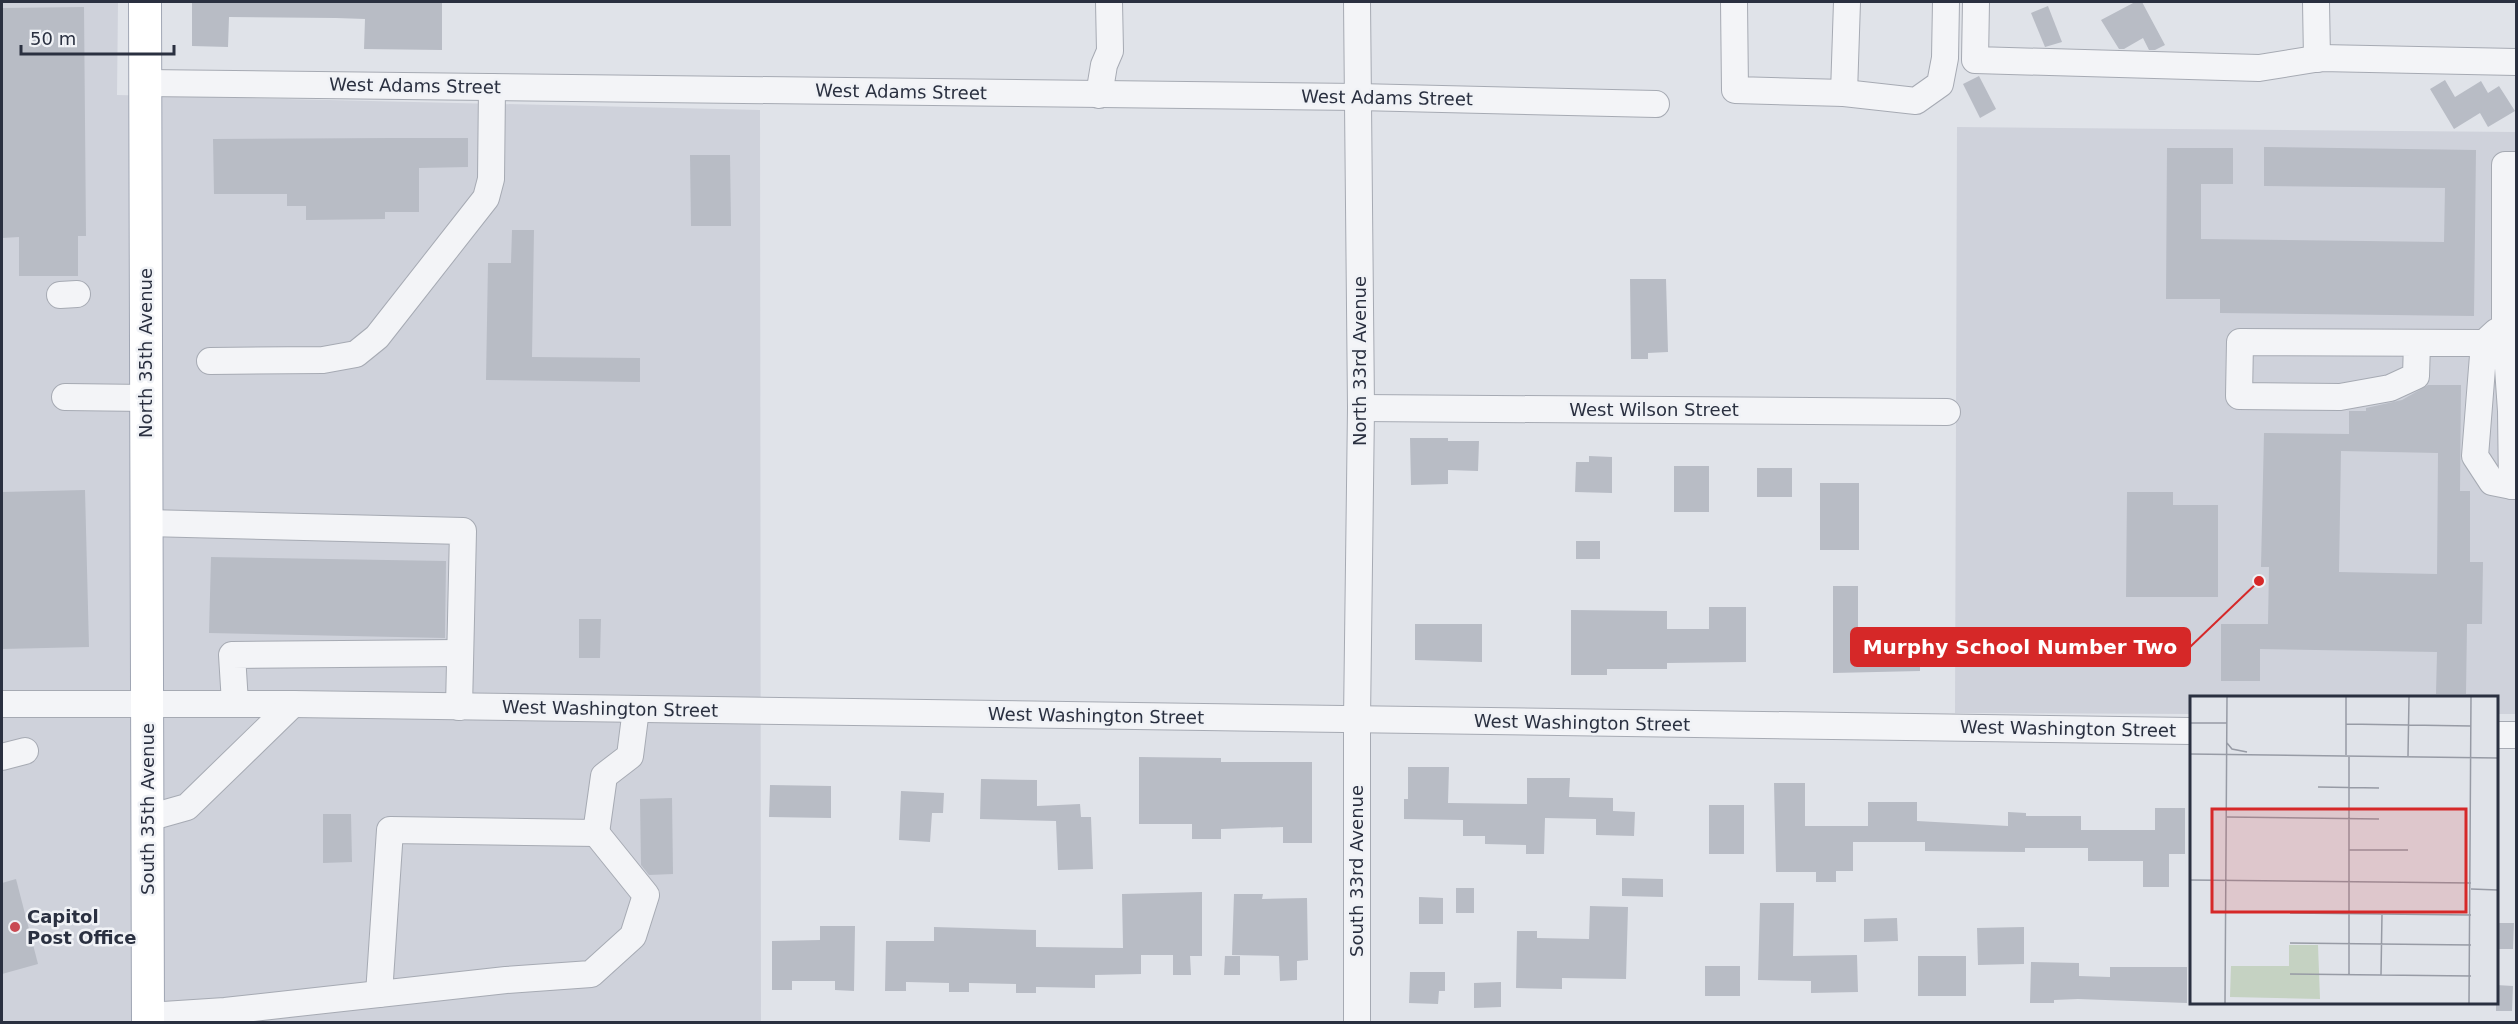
<svg xmlns="http://www.w3.org/2000/svg" width="2518" height="1024" viewBox="0 0 2518 1024" font-family="'DejaVu Sans',sans-serif">
	<style>
		.built { fill: #cfd2db }
		.building { fill: #b8bcc5; fill-rule: evenodd }
		.lines { fill: none; stroke-linecap: round; stroke-linejoin: round }
		.minor-casing { stroke: #a6aab3; stroke-width: 28 }
		.major-casing { stroke: #a0a6b4; stroke-width: 34 }
		.minor { stroke: #f3f4f7; stroke-width: 26 }
		.major { stroke: #fff; stroke-width: 32 }
		.poi-dot { fill: #c94a53; stroke: #f0f2f6; stroke-width: 2 }
		.labels { text-anchor: middle; stroke-width: 5; stroke-linejoin: round; paint-order: stroke }
		.street-label { font-size: 18px; fill: #2a3040; stroke: #f0f2f6 }
		.poi-label { font-size: 18px; font-weight: bold; fill: #2a3040; stroke: #f0f2f6; text-anchor: start }
		.inset-road { fill: none; stroke: #979ba5; stroke-width: 1.5 }
		.view { fill: #d62828; fill-opacity: 0.15; stroke: #d62828; stroke-width: 3 }
		.inset-edge { fill: none; stroke: #2a3040; stroke-width: 3 }
		.leader { fill: none; stroke: #d62828; stroke-width: 2 }
		.callout-dot { fill: #d62828; stroke: #f0f2f6; stroke-width: 2 }
		.callout { fill: #d62828; stroke: #d62828; stroke-width: 2 }
		.callout-label { font-size: 20px; text-anchor: middle; font-weight: bold; fill: #fff }
	</style>
	<rect width="100%" height="100%" fill="#e0e3e9"/>
	<g class="built">
		<polygon points="2,2 118,2 117,95 760,110 761,1022 2,1022"/>
		<polygon points="1957,127 2516,132 2516,714 2496,714 2496,697 2191,697 2191,714 1955,713"/>
	</g>
	<g class="building">
		<polygon points="192,2 442,2 442,50 364,49 365,19 336,18 229,17 228,47 192,46"/>
		<polygon points="2135,2 2142,2 2165,45 2155,50 2149,50 2143,38 2124,49 2119,49 2101,20"/>
		<polygon points="2048,6 2062,42 2045,47 2031,13"/>
		<polygon points="84,7 86,236 78,236 78,276 19,276 19,237 2,238 2,8"/>
		<polygon points="1979,76 1996,109 1980,118 1963,84"/>
		<polygon points="2445,80 2455,97 2481,81 2488,93 2499,86 2515,111 2488,127 2480,113 2454,129 2430,89"/>
		<polygon points="391,138 468,138 468,167 419,168 419,212 385,212 385,219 306,220 306,206 287,206 287,194 214,194 213,139"/>
		<polygon points="2264,147 2476,150 2474,316 2220,313 2220,299 2166,299 2167,148 2233,148 2233,184 2201,184 2201,239 2444,242 2445,188 2264,186"/>
		<polygon points="690,155 730,155 731,226 691,226"/>
		<polygon points="512,230 534,230 532,357 640,358 640,382 486,380 488,263 511,263"/>
		<polygon points="1630,279 1666,279 1668,352 1648,353 1648,359 1631,359"/>
		<path d="M2428,385H2461L2460,491H2470V562H2483L2482,624H2467L2466,694H2436L2437,652L2260,649V681H2221V624H2268L2269,567H2261L2264,433L2349,434V411H2366V408L2402,400ZM2341,451L2438,453L2437,574L2339,572Z"/>
		<polygon points="1410,438 1448,438 1448,441 1479,441 1478,471 1448,470 1448,484 1411,485"/>
		<polygon points="1589,456 1612,457 1612,493 1575,492 1576,462 1589,462"/>
		<rect x="1674" y="466" width="35" height="46"/>
		<rect x="1757" y="468" width="35" height="29"/>
		<rect x="1820" y="483" width="39" height="67"/>
		<polygon points="85,490 89,647 2,649 2,492"/>
		<polygon points="2127,492 2173,492 2173,505 2218,505 2218,597 2126,597"/>
		<rect x="1576" y="541" width="24" height="18"/>
		<polygon points="211,557 446,561 445,638 209,633"/>
		<polygon points="1833,586 1858,586 1858,637 1920,637 1920,671 1833,673"/>
		<polygon points="1709,607 1746,607 1746,662 1667,663 1667,669 1607,669 1607,675 1571,675 1571,610 1667,611 1667,629 1709,629"/>
		<polygon points="579,619 601,619 600,658 579,658"/>
		<polygon points="1415,624 1482,624 1482,662 1415,660"/>
		<polygon points="1139,757 1221,758 1221,762 1312,762 1312,843 1283,843 1283,827 1221,829 1221,839 1192,839 1192,824 1139,824"/>
		<polygon points="1408,767 1449,767 1448,803 1527,804 1527,778 1570,778 1569,797 1613,798 1613,811 1635,812 1634,836 1596,835 1596,819 1545,818 1544,854 1526,854 1526,845 1485,844 1485,836 1463,836 1463,820 1404,819 1404,799 1408,799"/>
		<polygon points="981,779 1037,780 1037,806 1080,804 1081,817 1091,817 1093,869 1058,870 1056,821 980,819"/>
		<polygon points="1774,783 1805,783 1805,826 1868,826 1868,802 1917,802 1917,821 2008,826 2008,812 2026,813 2026,816 2081,816 2081,830 2155,830 2155,808 2185,808 2185,854 2169,854 2169,887 2143,887 2143,861 2088,861 2088,848 2025,848 2025,852 1925,851 1925,842 1853,842 1853,871 1836,871 1836,882 1816,882 1816,872 1776,872"/>
		<polygon points="770,785 831,786 831,818 769,817"/>
		<polygon points="901,791 944,793 943,813 932,813 930,842 899,840"/>
		<polygon points="672,798 673,874 649,875 641,865 640,799"/>
		<rect x="1709" y="805" width="35" height="49"/>
		<polygon points="323,814 351,814 352,862 323,863"/>
		<polygon points="1622,878 1663,879 1663,897 1622,896"/>
		<polygon points="16,879 38,964 2,974 2,883"/>
		<rect x="1456" y="888" width="18" height="25"/>
		<polygon points="1202,892 1202,956 1190,956 1191,975 1173,975 1173,955 1141,955 1141,974 1095,975 1095,988 1036,987 1036,993 1016,993 1016,984 969,983 969,992 949,992 949,983 906,982 906,991 885,991 886,941 934,941 934,927 969,928 1036,930 1036,947 1123,948 1122,894"/>
		<polygon points="1234,894 1263,894 1262,899 1307,898 1308,960 1297,961 1297,980 1280,981 1279,956 1232,955"/>
		<polygon points="1419,897 1443,898 1443,924 1419,924"/>
		<polygon points="1760,903 1794,903 1793,956 1857,955 1858,992 1811,993 1811,981 1758,980"/>
		<polygon points="1590,906 1628,907 1626,979 1562,978 1562,989 1516,988 1517,931 1537,931 1537,938 1589,939"/>
		<polygon points="1897,918 1898,941 1864,942 1864,919"/>
		<polygon points="2496,923 2514,923 2513,949 2496,949"/>
		<polygon points="820,926 855,926 854,991 835,990 835,981 792,981 792,990 772,990 772,941 820,940"/>
		<polygon points="2024,927 2024,964 1978,965 1977,928"/>
		<polygon points="1225,956 1240,956 1240,975 1224,975"/>
		<rect x="1918" y="956" width="48" height="40"/>
		<polygon points="2031,962 2079,963 2079,976 2110,977 2110,967 2187,967 2187,1003 2078,999 2054,1000 2054,1003 2030,1003"/>
		<rect x="1705" y="966" width="35" height="30"/>
		<polygon points="1410,972 1445,972 1445,991 1439,991 1438,1004 1409,1003"/>
		<polygon points="1501,982 1501,1007 1474,1008 1474,983"/>
		<polygon points="2496,985 2513,986 2512,1011 2496,1011"/>
	</g>
	<g class="lines">
		<g class="minor-casing">
			<g id="minor">
				<polyline points="1357,2 1361,408 1357,720 1357,1022"/>
				<polyline points="1734,2 1735,90 1844,93 1916,101 1940,84 1945,58 1946,2"/>
				<polyline points="1976,2 1975,60 2259,68 2321,58 2516,62"/>
				<polyline points="2316,2 2317,59"/>
				<polyline points="146,83 1358,97 1656,104"/>
				<polyline points="1844,93 1847,2"/>
				<polyline points="1099,95 1104,65 1110,51 1109,2"/>
				<polyline points="2516,165 2505,165 2505,324 2511,411 2512,486 2516,486"/>
				<polyline points="60,295 77,294"/>
				<polyline points="2496,332 2484,343 2475,456 2492,482 2512,486"/>
				<polyline points="2417,343 2416,376 2390,388 2340,397 2239,396 2240,342 2484,343"/>
				<polyline points="210,361 323,360 356,354 377,337 486,198 491,179 492,87"/>
				<polyline points="65,397 146,398"/>
				<polyline points="1361,408 1947,412"/>
				<polyline points="147,523 463,531 459,707"/>
				<polyline points="235,703 232,655 460,653"/>
				<polyline points="2,704 293,704 2191,731"/>
				<polyline points="2496,735 2516,735"/>
				<polyline points="2,757 25,751"/>
				<polyline points="148,818 187,807 293,704"/>
				<polyline points="379,994 390,830 596,833 604,776 630,756 636,709"/>
				<polyline points="148,1016 225,1011 506,980 591,974 633,936 646,895 596,833"/>
			</g>
		</g>
		<g class="major-casing">
			<polyline id="major" points="145,2 148,1022"/>
		</g>
		<use href="#minor" class="minor"/>
		<use href="#major" class="major"/>
	</g>
	<circle class="poi-dot" cx="15" cy="927" r="6"/>
	<g class="labels">
		<g class="street-label">
			<text transform="translate(415 86) rotate(1)" y="6">West Adams Street</text>
			<text transform="translate(901 92) rotate(1)" y="6">West Adams Street</text>
			<text transform="translate(1387 98) rotate(1)" y="6">West Adams Street</text>
			<text transform="translate(146 353) rotate(-90)" y="6">North 35th Avenue</text>
			<text transform="translate(1360 361) rotate(-90)" y="6">North 33rd Avenue</text>
			<text x="1654" y="416">West Wilson Street</text>
			<text transform="translate(610 709) rotate(1)" y="6">West Washington Street</text>
			<text transform="translate(1096 716) rotate(1)" y="6">West Washington Street</text>
			<text transform="translate(1582 723) rotate(1)" y="6">West Washington Street</text>
			<text transform="translate(2068 729) rotate(1)" y="6">West Washington Street</text>
			<text transform="translate(148 809) rotate(-90)" y="6">South 35th Avenue</text>
			<text transform="translate(1357 871) rotate(-90)" y="6">South 33rd Avenue</text>
		</g>
		<g class="poi-label">
			<text x="27" y="923">Capitol<tspan x="27" dy="21">Post Office</tspan></text>
		</g>
	</g>
	<g transform="translate(2190 696)">
		<rect width="308" height="308" fill="#e0e3e9"/>
		<path d="M99,249H128L130,303L40,301L41,270H99Z" fill="#c5d2c2"/>
		<path class="inset-road" d="M0,27H37M156,28L281,30M37,47L42,53L57,56M0,58L308,62M156,59V1M159,60V278M218,60L219,1M128,91L189,92M37,121L189,123M159,154H218M0,184L281,187M281,193L308,194M100,217L281,219M100,247L281,249M100,278L281,280M191,279L192,218M35,307L37,1M279,307L281,1"/>
		<path class="view" d="M22,113H276V216H22Z"/>
		<rect width="308" height="308" class="inset-edge"/>
	</g>
	<path class="leader" d="M2259 581L2190 647"/>
	<circle class="callout-dot" cx="2259" cy="581" r="6"/>
	<rect class="callout" x="1851" y="628" width="339" height="38" rx="6"/>
	<g class="callout-label">
		<text x="2020" y="654">Murphy School Number Two</text>
	</g>
	<rect width="2518" height="1024" fill="none" stroke="#2a3040" stroke-width="6"/>
	<path d="M21 45v9h153v-9" fill="none" stroke="#2a3040" stroke-width="3"/>
	<text x="30" y="45" font-size="18" fill="#2a3040" stroke="#f0f2f6" stroke-width="4.5" paint-order="stroke">50 m</text>
</svg>
